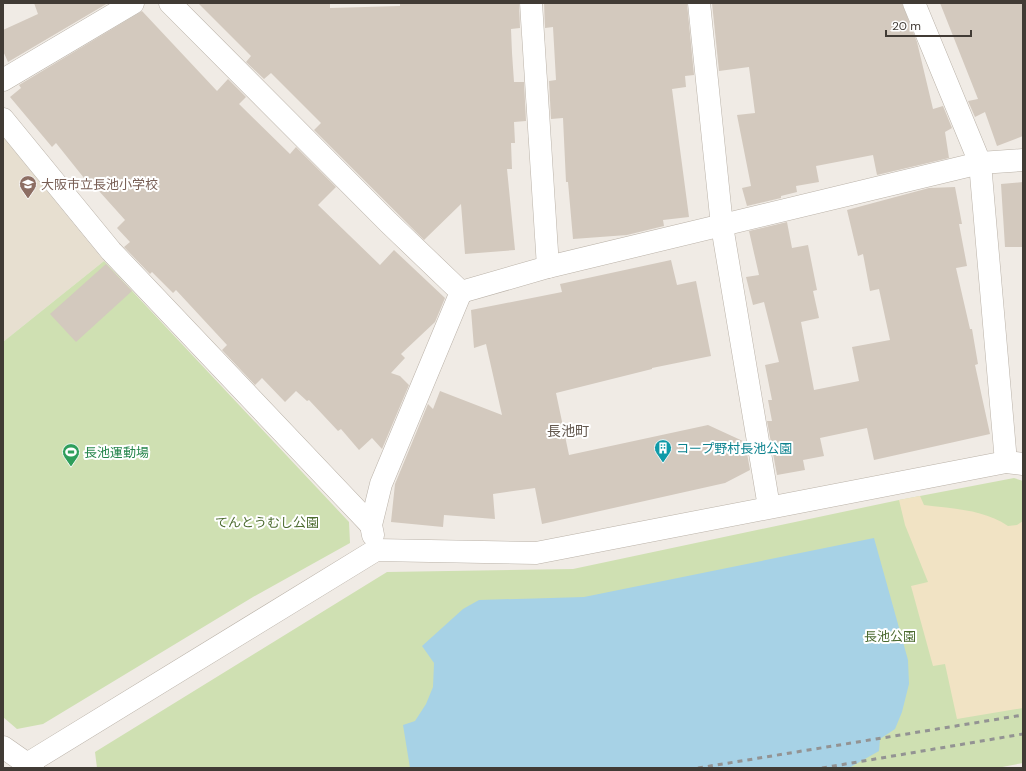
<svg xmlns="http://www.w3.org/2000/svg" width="1026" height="771" viewBox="0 0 1026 771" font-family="'DM Sans','Noto Sans JP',sans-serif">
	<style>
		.education { fill: #e7dfd0 }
		.green { fill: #cfe0b2 }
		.sand { fill: #f1e3c4 }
		.water { fill: #a7d2e6 }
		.building { fill: #d3c9be }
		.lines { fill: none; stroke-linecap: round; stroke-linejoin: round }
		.minor-casing { stroke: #bab2a8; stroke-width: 23 }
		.minor { stroke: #fff; stroke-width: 22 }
		.rail { stroke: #939393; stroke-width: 3; stroke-dasharray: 5 5; stroke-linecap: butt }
		.labels { text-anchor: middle; stroke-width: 4; stroke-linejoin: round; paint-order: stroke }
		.education-label { font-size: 13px; fill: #785e54; stroke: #fff; text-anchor: start }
		.culture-label { font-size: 13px; fill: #0d838f; stroke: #fff; text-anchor: start }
		.leisure-label { font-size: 13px; fill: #27864d; stroke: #fff; text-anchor: start }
		.park-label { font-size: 13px; fill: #4c6b30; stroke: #fff }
		.neighbourhood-label { font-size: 14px; fill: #63584e; stroke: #fff }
	</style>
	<rect width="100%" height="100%" fill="#f0ebe5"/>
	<polygon class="education" points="3,137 104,261 3,342"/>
	<g class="green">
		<polygon points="104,261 349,522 350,543 253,597 43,724 17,729 3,717 3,342"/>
		<polygon points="1014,478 1023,481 1023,763 997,768 97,768 95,752 387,572 573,569 899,500"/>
	</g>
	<path class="sand" d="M920,496L924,505C953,509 983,509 1008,526L1017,525L1023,521V708L957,719L945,664L933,666L911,586L928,582L905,525L899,500Z"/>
	<polygon class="water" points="874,538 908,660 909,684 902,712 895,729 880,739 879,751 849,768 410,768 403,725 415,721 426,704 433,687 434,663 422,646 463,609 479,600 584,597"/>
	<g class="building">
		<polygon points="34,3 108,3 8,62 3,51 3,30 38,14"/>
		<polygon points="198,3 330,3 330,8 400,6 400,3 519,3 520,28 511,29 512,53 514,82 524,82 526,121 514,122 515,143 511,143 512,169 507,169 515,250 465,254 461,204 424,240 314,130 321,123 271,73 264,79 246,62 251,56"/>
		<polygon points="544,3 687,3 694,75 685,76 686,87 672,89 689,217 663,220 664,226 627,235 573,239 568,182 566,182 563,118 551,119 549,81 556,80 553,27 545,28"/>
		<polygon points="712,3 902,3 917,42 933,109 943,106 952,128 945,132 949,158 877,175 873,155 816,166 819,182 796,186 797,192 781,196 781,198 747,206 742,188 751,186 737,115 755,113 749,67 719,71"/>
		<polygon points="940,3 1023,3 1023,136 997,146 985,112 975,117 968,101 978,99"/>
		<polygon points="142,11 217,91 228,79 246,97 239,104 290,154 296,147 336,187 318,205 380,265 394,250 445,298 435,322 401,354 405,358 391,373 400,376 409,385 382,449 372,438 359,450 341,429 338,431 309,400 307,401 296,391 285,402 262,378 255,385 222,350 227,345 176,290 173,293 152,272 150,274 124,247 130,242 117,228 125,220 90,181 88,183 56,143 52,147 10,97 21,88 19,85"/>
		<polygon points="1023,182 1023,247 1005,247 1001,184"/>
		<polygon points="955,187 962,224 959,224 967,266 956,268 970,329 972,329 978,364 975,365 990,434 874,460 867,428 820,438 824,456 803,460 805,470 777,475 767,421 772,421 768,400 772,400 765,365 779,362 764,302 753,305 746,277 759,275 749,231 787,222 792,248 808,245 817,290 813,291 819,318 801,322 814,390 859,381 852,347 890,340 879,289 870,291 863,254 858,256 847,210 929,188"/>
		<polygon points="671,260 677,285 696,281 711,356 652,368 652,369 556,393 569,455 708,425 745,442 750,470 725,483 542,524 535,488 493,494 495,519 444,515 443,527 391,522 395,484 428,404 433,409 440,391 502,415 486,344 474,348 471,310 562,292 560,284"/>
		<polygon points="106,264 132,291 76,342 50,314"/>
	</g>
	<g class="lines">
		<g class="minor-casing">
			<g id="minor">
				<polyline points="170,3 388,222 461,292"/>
				<polyline points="531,3 548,267"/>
				<polyline points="699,3 722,226 769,507"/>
				<polyline points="914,3 980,163 1006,462"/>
				<polyline points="3,80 133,3"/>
				<polyline points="3,119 111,251 371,525"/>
				<polyline points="461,292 548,267 980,163 1023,160"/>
				<polyline points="373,535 371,525 381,484 461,292"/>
				<polyline points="3,747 33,768"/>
				<polyline points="27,764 376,550 536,553 1006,462 1023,464"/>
			</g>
		</g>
		<use href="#minor" class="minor"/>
		<g class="rail">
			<polyline points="698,768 1023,715"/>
			<polyline points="822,768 1023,734"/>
		</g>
	</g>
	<defs>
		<g id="school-pin" transform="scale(0.9)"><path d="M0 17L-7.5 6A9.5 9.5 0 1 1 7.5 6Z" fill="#8d6e63" stroke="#fff"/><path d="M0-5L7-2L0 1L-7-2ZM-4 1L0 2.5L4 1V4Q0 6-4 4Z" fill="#fff"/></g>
		<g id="building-pin" transform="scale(0.9)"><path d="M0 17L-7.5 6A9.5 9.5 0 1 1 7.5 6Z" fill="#0f9aa8" stroke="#fff"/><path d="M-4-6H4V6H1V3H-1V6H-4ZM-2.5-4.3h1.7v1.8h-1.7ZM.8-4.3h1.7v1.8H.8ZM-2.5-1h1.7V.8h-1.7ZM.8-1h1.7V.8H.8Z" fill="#fff"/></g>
		<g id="stadium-pin" transform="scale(0.9)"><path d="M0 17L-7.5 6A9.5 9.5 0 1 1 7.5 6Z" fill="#2e9e5b" stroke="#fff"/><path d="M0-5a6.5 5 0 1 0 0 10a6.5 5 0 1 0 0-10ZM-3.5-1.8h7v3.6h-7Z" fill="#fff"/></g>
	</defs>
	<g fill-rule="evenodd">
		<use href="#school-pin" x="28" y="184"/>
		<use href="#building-pin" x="663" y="448"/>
		<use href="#stadium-pin" x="71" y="452"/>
	</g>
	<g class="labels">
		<g class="education-label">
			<text x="41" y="189">大阪市立長池小学校</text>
		</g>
		<g class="culture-label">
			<text x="676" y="453">コープ野村長池公園</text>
		</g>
		<g class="leisure-label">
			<text x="84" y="457">長池運動場</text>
		</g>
		<g class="park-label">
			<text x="267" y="527">てんとうむし公園</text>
			<text x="890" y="641">長池公園</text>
		</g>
		<g class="neighbourhood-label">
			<text x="568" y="436">長池町</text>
		</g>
	</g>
	<rect width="1026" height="771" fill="none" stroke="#413b35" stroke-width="8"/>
	<path d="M886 30v6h85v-6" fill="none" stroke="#413b35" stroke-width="2"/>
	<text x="892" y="30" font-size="12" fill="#413b35" stroke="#ffffff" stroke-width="3" paint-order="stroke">20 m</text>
</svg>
